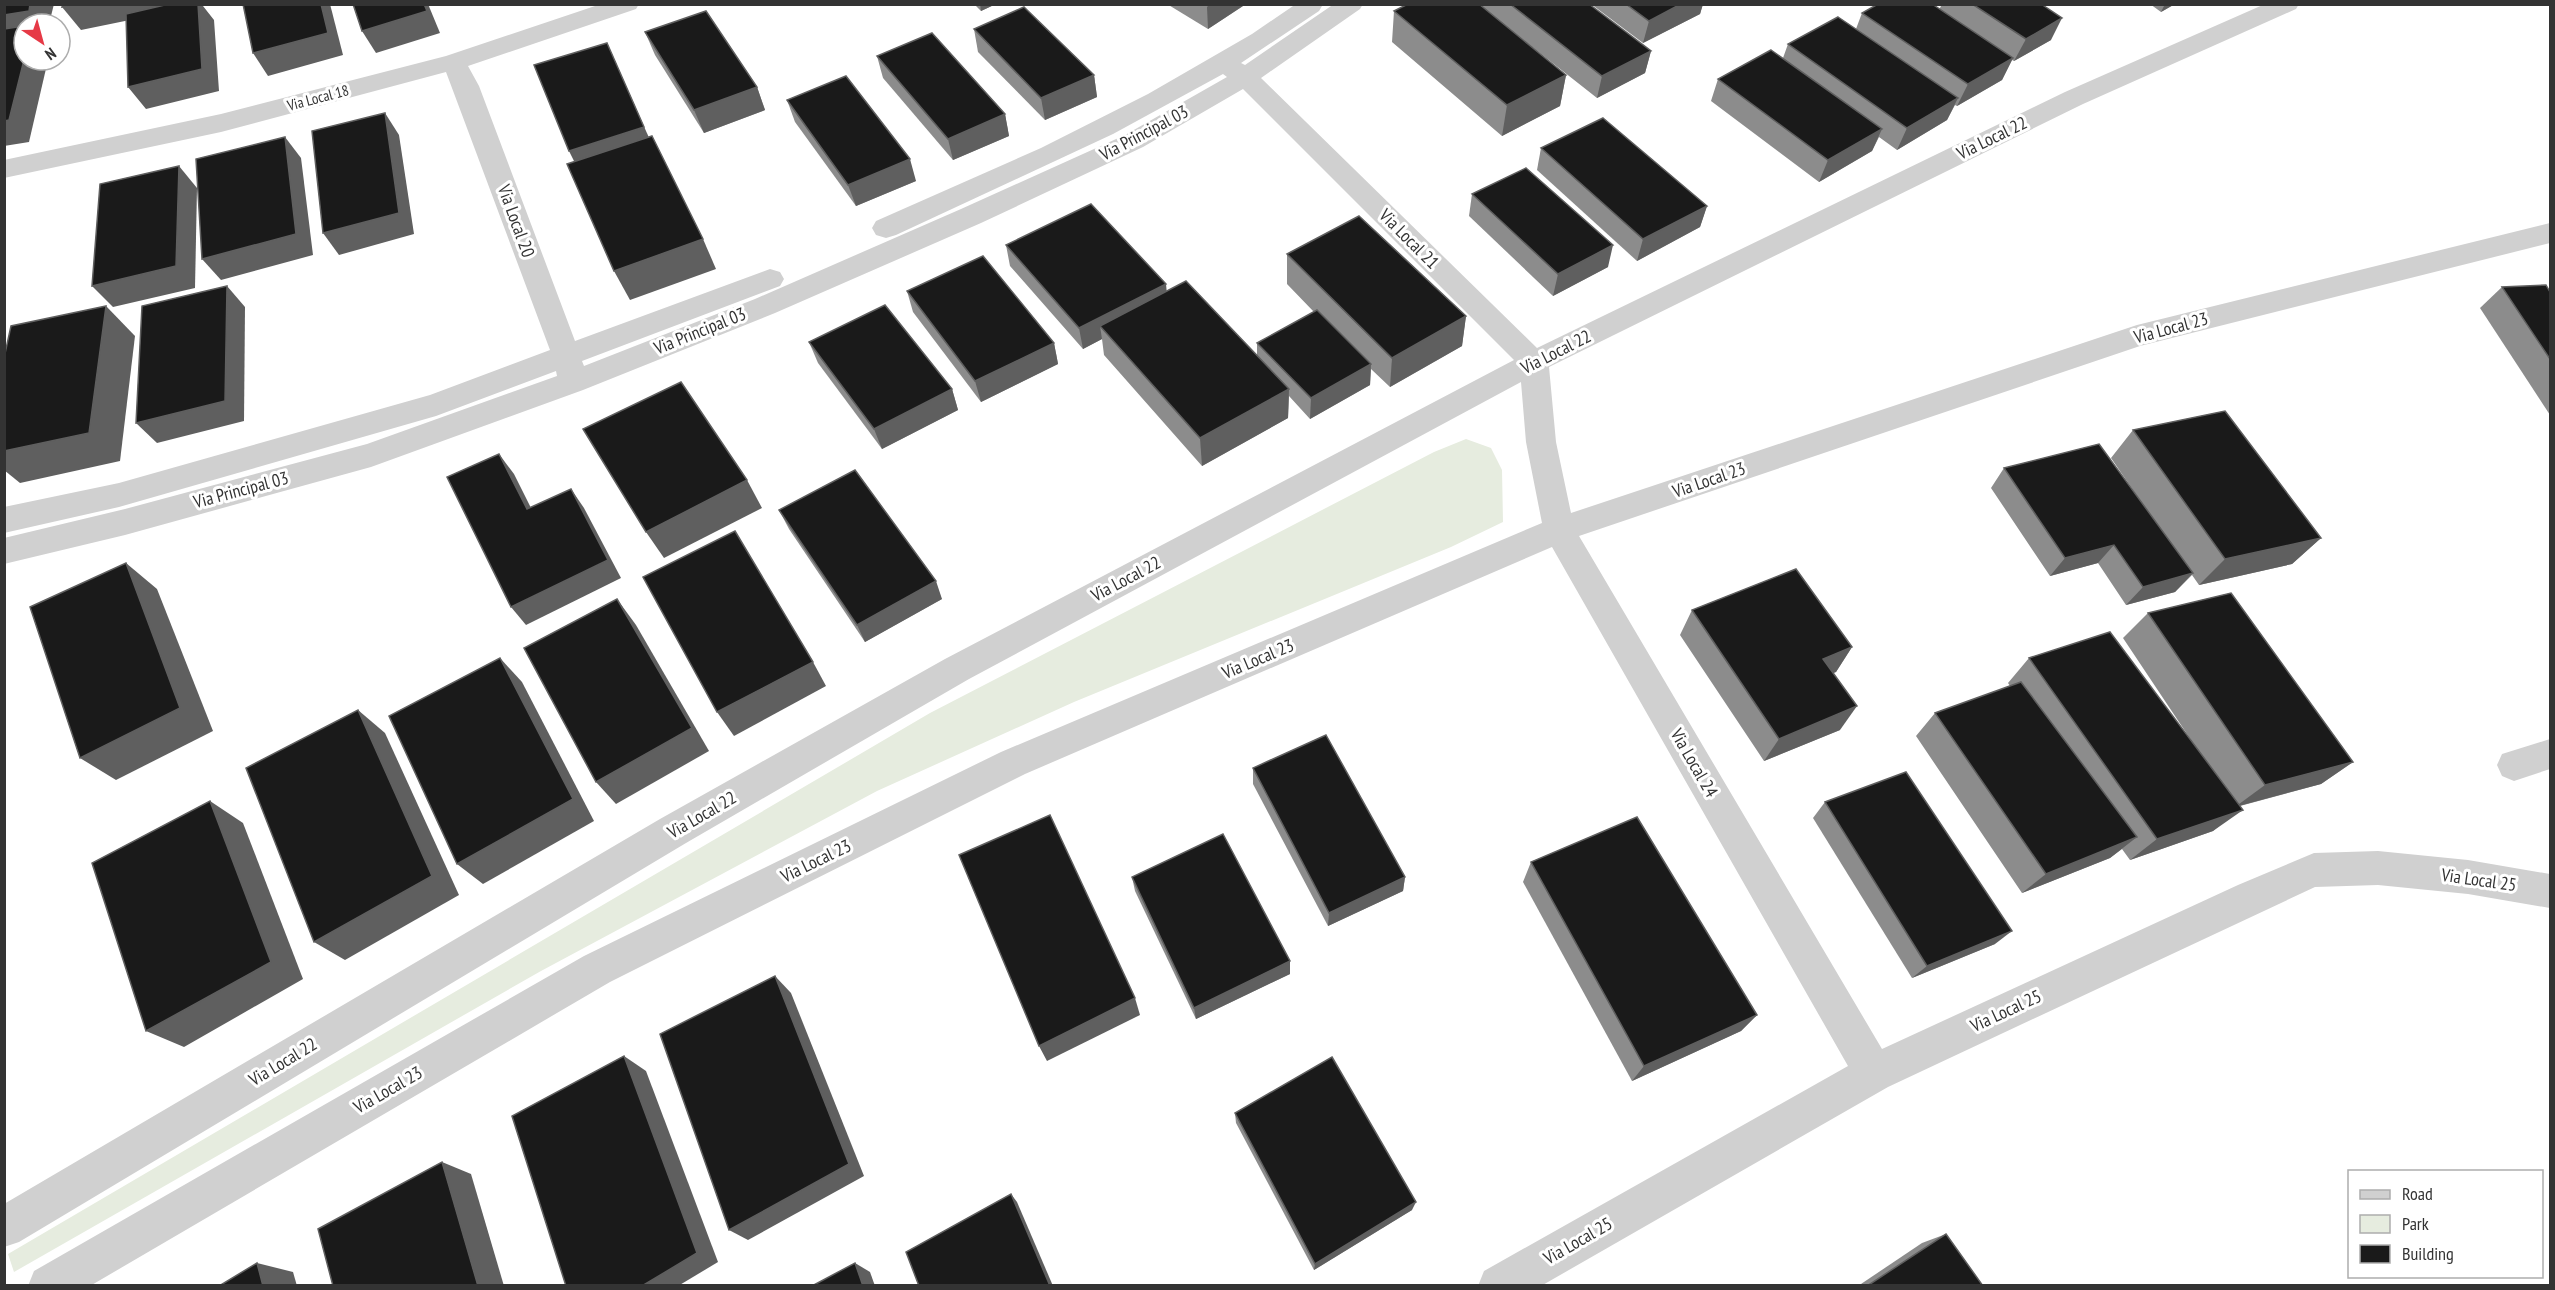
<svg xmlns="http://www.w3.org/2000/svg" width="2555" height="1290" viewBox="0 0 2555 1290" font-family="'PT Sans Narrow',sans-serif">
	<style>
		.green { fill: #e6ecdf }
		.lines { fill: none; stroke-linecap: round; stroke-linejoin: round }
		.street { fill: #d0d0d0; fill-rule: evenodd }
		.wall { fill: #8c8c8c }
		.shaded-wall { fill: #5f5f5f }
		.building { fill: #1a1a1a; stroke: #5f5f5f; stroke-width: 1.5 }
		.labels { text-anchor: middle; stroke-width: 6; stroke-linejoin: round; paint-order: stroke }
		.far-street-label { font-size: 15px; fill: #333; stroke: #fff }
		.street-label { font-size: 18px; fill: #333; stroke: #fff }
	</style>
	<rect width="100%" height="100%" fill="#fff"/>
	<polygon class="green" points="1466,439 1491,448 1502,470 1503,522 1451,547 1074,702 877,791 541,971 14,1272 8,1254 930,713 1434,452"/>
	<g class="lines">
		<g class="street">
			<polygon points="601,4 639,4 636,9 468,66 479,86 575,341 770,269 780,272 784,279 780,286 582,361 584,366 755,299 961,209 1125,135 1227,77 1223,74 1113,134 896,235 886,238 876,235 872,228 876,221 1041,148 1148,94 1252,34 1296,4 1322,6 1319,11 1241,63 1245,65 1334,4 1363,4 1360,9 1261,78 1537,348 2065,92 2265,4 2299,4 2296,9 2083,104 1549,367 1556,442 1571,513 2137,325 2550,223 2550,243 2140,346 1579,536 1882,1049 2238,885 2314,853 2378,851 2468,860 2550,874 2550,908 2468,894 2378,885 2315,887 1888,1087 1541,1286 1478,1286 1484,1271 1848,1066 1552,547 1025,774 610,982 90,1286 28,1286 34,1271 584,956 1001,752 1542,523 1526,442 1521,382 969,679 686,843 19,1242 4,1247 4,1204 660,819 945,659 1514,360 1243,89 1143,147 981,223 775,313 583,390 371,467 125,535 4,564 4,538 125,509 367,444 557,376 556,371 436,416 119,507 4,533 4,507 119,483 430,395 550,350 446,72 221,132 4,178 4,160 221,114 446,56"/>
			<polygon points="2550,739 2550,769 2514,781 2502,776 2497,765 2502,754"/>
		</g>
	</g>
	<g class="wall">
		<polygon points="974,4 996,4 981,11"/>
		<polygon points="1167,4 1246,4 1208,29"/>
		<polygon points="1480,4 1589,4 1651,51 1645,73 1597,98 1498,20 1566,75 1560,106 1502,136 1392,42 1394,11"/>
		<polygon points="1591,4 1703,4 1700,14 1643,43"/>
		<polygon points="1942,4 2041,4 2051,40 2014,61 2012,60 2002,80 1957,106 1955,105 1947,120 1897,150 1879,137 1872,151 1819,182 1711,101 1718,79 1783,58 1788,44 1856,29 1862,13 1939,10"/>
		<polygon points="2150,4 2175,4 2161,12"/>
		<polygon points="974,29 1094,75 1097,97 1045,120 978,52"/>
		<polygon points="645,32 757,87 765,110 704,133 655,55"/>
		<polygon points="877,56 1005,114 1009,136 953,160 883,78"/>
		<polygon points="787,100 916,181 856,206 795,122"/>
		<polygon points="1541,148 1707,206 1700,227 1637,261 1537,170"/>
		<polygon points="1472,194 1608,267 1553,296 1469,216"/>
		<polygon points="1006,245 1167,291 1257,356 1257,343 1314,312 1287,284 1287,254 1466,316 1462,346 1390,387 1371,369 1370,385 1310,419 1289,396 1288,418 1202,466 1104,355 1102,339 1083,349 1010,266"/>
		<polygon points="2502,287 2550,292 2550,415 2480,308"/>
		<polygon points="907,291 1054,343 1058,364 981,402 913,312"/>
		<polygon points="809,342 952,389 958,410 882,449 818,363"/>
		<polygon points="2133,430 2321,538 2292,564 2199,585 2192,575 2175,592 2126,605 2098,563 2050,576 1991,488 2004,468 2142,503 2111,458"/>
		<polygon points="779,510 942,599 865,642 789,529"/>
		<polygon points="1692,610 1852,647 1836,672 1833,673 1840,730 1764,761 1680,635"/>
		<polygon points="2148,613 2353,762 2321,784 2240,806 2213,831 2130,860 2122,849 2110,858 2022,893 1916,736 1935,713 2010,686 2008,683 2029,658 2191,740 2123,638"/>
		<polygon points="1253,768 1405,877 1403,891 1328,926 1253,784"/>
		<polygon points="1825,802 1995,944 1912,978 1813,818"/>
		<polygon points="1531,862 1757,1015 1741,1031 1632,1081 1523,882"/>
		<polygon points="1132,877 1290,961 1290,974 1196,1019 1135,891"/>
		<polygon points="1235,1113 1412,1210 1314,1270 1236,1123"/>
		<polygon points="1946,1234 1983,1286 1858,1286 1922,1243"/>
	</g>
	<g class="shaded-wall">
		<polygon points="30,4 54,4 49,24 24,24 24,37 4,41 4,15"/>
		<polygon points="77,4 165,4 164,13 81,30 62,7"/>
		<polygon points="192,4 207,4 203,6 214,20 219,91 146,109 128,87"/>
		<polygon points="321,4 330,4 343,55 268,76 253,53"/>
		<polygon points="424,4 428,4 440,33 376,53 362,31"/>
		<polygon points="980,4 996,4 981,11"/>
		<polygon points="1210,4 1246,4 1208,29 1207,7"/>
		<polygon points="1681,4 1703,4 1700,14 1643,43 1649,21"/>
		<polygon points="2165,4 2175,4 2161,12"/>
		<polygon points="2062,18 2051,40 2014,61 2026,39"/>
		<polygon points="607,43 654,149 580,173 569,151"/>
		<polygon points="1651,51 1645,73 1597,98 1602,76"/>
		<polygon points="2013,58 2002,80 1957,106 1968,84"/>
		<polygon points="24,60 48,60 29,142 4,146 4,121"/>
		<polygon points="1094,75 1097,97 1045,120 1041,98"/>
		<polygon points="1566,75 1560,106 1502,136 1507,105"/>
		<polygon points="757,87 765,110 704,133 694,110"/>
		<polygon points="1958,98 1947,120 1897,150 1907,128"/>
		<polygon points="385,113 399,135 414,234 339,255 323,233"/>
		<polygon points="1005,114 1009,136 953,160 948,139"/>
		<polygon points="1882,129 1872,151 1819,182 1828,160"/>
		<polygon points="285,137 301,158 313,255 221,280 202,259"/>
		<polygon points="910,159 916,181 856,206 848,185"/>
		<polygon points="179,166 197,188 195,288 113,307 92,286"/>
		<polygon points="1707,206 1700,227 1637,261 1643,239"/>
		<polygon points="703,239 716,269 630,300 614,271"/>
		<polygon points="1613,245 1608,267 1553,296 1558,274"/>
		<polygon points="1166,284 1168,305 1100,326 1102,339 1083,349 1079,328"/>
		<polygon points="227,286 245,307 244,421 157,443 136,423"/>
		<polygon points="106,306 135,336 120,461 20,483 4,470 4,451"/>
		<polygon points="1466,316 1462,346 1390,387 1392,358"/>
		<polygon points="1054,343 1058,364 981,402 975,381"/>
		<polygon points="1371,364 1370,385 1310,419 1311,398"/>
		<polygon points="952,389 958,410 882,449 874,429"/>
		<polygon points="1289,389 1288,418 1202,466 1200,438"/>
		<polygon points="499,454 514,474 541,528 527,509"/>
		<polygon points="747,480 762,508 664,558 646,532"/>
		<polygon points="571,489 584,508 621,578 526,625 511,607"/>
		<polygon points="2321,538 2292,564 2199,585 2225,559"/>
		<polygon points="2114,545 2098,563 2050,576 2065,558"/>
		<polygon points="126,563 157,589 213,731 116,780 80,758"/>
		<polygon points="2193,573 2175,592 2126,605 2143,587"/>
		<polygon points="936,581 942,599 865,642 857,625"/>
		<polygon points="617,599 636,625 709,751 616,804 596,782"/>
		<polygon points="1852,647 1836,672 1807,683 1823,659"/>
		<polygon points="500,658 522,682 594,821 483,884 457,864"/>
		<polygon points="813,662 826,686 734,736 717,712"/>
		<polygon points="1857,706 1840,730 1764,761 1779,739"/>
		<polygon points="358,710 385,733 459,895 345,960 314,942"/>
		<polygon points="2353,762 2321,784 2235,807 2265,785"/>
		<polygon points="210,801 243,823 303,979 184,1047 146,1031"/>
		<polygon points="2243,810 2213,831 2130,860 2157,839"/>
		<polygon points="2137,837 2110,858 2022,893 2046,874"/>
		<polygon points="1405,877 1403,891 1328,926 1329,913"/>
		<polygon points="2012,931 1995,944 1912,978 1927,966"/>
		<polygon points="1290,961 1290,974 1196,1019 1194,1008"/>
		<polygon points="775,976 791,993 864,1176 748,1240 729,1230"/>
		<polygon points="1135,998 1140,1015 1047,1061 1039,1046"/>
		<polygon points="1757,1015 1741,1031 1632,1081 1644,1066"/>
		<polygon points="624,1056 646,1071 718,1262 678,1286 642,1286"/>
		<polygon points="442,1162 471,1174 504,1286 478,1286"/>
		<polygon points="1011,1194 1017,1202 1053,1286 1050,1286"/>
		<polygon points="1416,1202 1412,1210 1314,1270 1315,1264"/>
		<polygon points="257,1263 293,1272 297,1286 263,1286"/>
		<polygon points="855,1263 870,1272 875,1286 863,1286"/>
	</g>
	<g class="building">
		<polygon points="4,4 30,4 29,11 4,15"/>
		<polygon points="63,4 77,4 62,7"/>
		<polygon points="169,4 198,4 202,69 128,87 126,14"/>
		<polygon points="243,4 321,4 328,33 253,53"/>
		<polygon points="353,4 424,4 427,11 362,31"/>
		<polygon points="1408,4 1479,4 1566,75 1507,105 1394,11"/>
		<polygon points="1510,4 1589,4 1651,51 1602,76"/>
		<polygon points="1626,4 1681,4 1649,21"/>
		<polygon points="1878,4 1932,4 2013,58 1968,84 1862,13"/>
		<polygon points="1972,4 2041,4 2062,18 2026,39"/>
		<polygon points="1024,7 1094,75 1041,98 974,29"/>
		<polygon points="706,11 757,87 694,110 645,32"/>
		<polygon points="1838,17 1958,98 1907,128 1788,44"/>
		<polygon points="24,26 24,60 9,120 4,121 4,29"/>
		<polygon points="932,33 1005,114 948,139 877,56"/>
		<polygon points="607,43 644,127 569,151 534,65"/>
		<polygon points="1771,50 1882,129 1828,160 1718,79"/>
		<polygon points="846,76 910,159 848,185 787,100"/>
		<polygon points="385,113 399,213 323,233 312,131"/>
		<polygon points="1603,118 1707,206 1643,239 1541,148"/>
		<polygon points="652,136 703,239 614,271 567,164"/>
		<polygon points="285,137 296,234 202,259 196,159"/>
		<polygon points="179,166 176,266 92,286 100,184"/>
		<polygon points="1526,168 1613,245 1558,274 1472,194"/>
		<polygon points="1091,204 1166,284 1079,328 1006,245"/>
		<polygon points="1359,216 1466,316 1392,358 1287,254"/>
		<polygon points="983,256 1054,343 975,381 907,291"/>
		<polygon points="1186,281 1289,389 1200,438 1100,326"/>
		<polygon points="2546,285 2550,292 2550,359 2502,287"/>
		<polygon points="227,286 225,401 136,423 142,306"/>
		<polygon points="885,305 952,389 874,429 809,342"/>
		<polygon points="106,306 89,433 4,451 4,358 11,326"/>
		<polygon points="1317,310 1371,364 1311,398 1257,343"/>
		<polygon points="681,382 747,480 646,532 583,429"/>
		<polygon points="2225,411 2321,538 2225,559 2133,430"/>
		<polygon points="2099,444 2193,573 2143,587 2114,545 2065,558 2004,468"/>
		<polygon points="499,454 527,509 571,489 608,560 511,607 447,477"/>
		<polygon points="855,470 936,581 857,625 779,510"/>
		<polygon points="735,531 813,662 717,712 643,577"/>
		<polygon points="126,563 180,708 80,758 30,607"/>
		<polygon points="1796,569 1852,647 1823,659 1857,706 1779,739 1692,610"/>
		<polygon points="2231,593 2353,762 2265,785 2148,613"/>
		<polygon points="617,599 692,728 596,782 524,648"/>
		<polygon points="2110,632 2243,810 2157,839 2029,658"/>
		<polygon points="500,658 573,799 457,864 389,716"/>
		<polygon points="2021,682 2137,837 2046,874 1935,713"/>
		<polygon points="358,710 432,876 314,942 246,768"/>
		<polygon points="1326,735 1405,877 1329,913 1253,768"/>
		<polygon points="1906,772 2012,931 1927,966 1825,802"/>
		<polygon points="210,801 271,962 146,1031 92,863"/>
		<polygon points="1050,815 1135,998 1039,1046 959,855"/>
		<polygon points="1637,817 1757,1015 1644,1066 1531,862"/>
		<polygon points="1223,834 1290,961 1194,1008 1132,877"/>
		<polygon points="775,976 849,1164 729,1230 660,1034"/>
		<polygon points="624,1056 697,1253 642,1286 566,1286 512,1116"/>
		<polygon points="1332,1057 1416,1202 1315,1264 1235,1113"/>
		<polygon points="442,1162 478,1286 333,1286 318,1229"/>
		<polygon points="1011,1194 1050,1286 919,1286 906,1252"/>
		<polygon points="1946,1234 1983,1286 1867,1286"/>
		<polygon points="257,1263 263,1286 219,1286"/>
		<polygon points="855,1263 863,1286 812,1286"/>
	</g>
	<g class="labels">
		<g class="far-street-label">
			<text transform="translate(318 98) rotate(-15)" y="5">Via Local 18</text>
		</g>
		<g class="street-label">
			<text transform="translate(1144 133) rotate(-28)" y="6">Via Principal 03</text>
			<text transform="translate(1992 138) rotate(-26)" y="6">Via Local 22</text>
			<text transform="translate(516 221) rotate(70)" y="6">Via Local 20</text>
			<text transform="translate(1409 239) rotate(45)" y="6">Via Local 21</text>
			<text transform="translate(2171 328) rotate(-15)" y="6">Via Local 23</text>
			<text transform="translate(700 331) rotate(-22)" y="6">Via Principal 03</text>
			<text transform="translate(1556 352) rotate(-27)" y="6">Via Local 22</text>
			<text transform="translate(1709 480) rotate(-19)" y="6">Via Local 23</text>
			<text transform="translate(241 490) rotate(-15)" y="6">Via Principal 03</text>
			<text transform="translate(1126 579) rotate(-28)" y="6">Via Local 22</text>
			<text transform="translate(1258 659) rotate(-23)" y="6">Via Local 23</text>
			<text transform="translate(1694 763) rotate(60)" y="6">Via Local 24</text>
			<text transform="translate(702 815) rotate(-30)" y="6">Via Local 22</text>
			<text transform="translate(816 861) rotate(-26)" y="6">Via Local 23</text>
			<text transform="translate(2479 880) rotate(8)" y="6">Via Local 25</text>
			<text transform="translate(2006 1011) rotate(-25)" y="6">Via Local 25</text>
			<text transform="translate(283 1062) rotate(-31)" y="6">Via Local 22</text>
			<text transform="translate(388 1090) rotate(-30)" y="6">Via Local 23</text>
			<text transform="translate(1578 1241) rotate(-30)" y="6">Via Local 25</text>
		</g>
	</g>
	<rect width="2555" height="1290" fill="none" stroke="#333333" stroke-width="12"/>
	<rect x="2348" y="1170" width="195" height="108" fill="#ffffff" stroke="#adadad" stroke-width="1.5"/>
	<rect x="2360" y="1190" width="30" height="9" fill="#d0d0d0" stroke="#adadad" stroke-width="1.5"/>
	<text x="2402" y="1200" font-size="18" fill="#333333">Road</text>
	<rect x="2360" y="1215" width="30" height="18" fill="#e6ecdf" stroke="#adadad" stroke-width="1.5"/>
	<text x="2402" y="1230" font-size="18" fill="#333333">Park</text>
	<rect x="2360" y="1245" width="30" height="18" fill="#1a1a1a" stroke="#adadad" stroke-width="1.5"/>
	<text x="2402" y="1260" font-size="18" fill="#333333">Building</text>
	<g transform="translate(42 42) rotate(144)"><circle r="28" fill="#ffffff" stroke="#adadad" stroke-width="1.5"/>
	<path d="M0-4.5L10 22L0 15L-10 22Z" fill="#e63946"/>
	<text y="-9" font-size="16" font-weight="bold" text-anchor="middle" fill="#333333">N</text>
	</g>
</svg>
